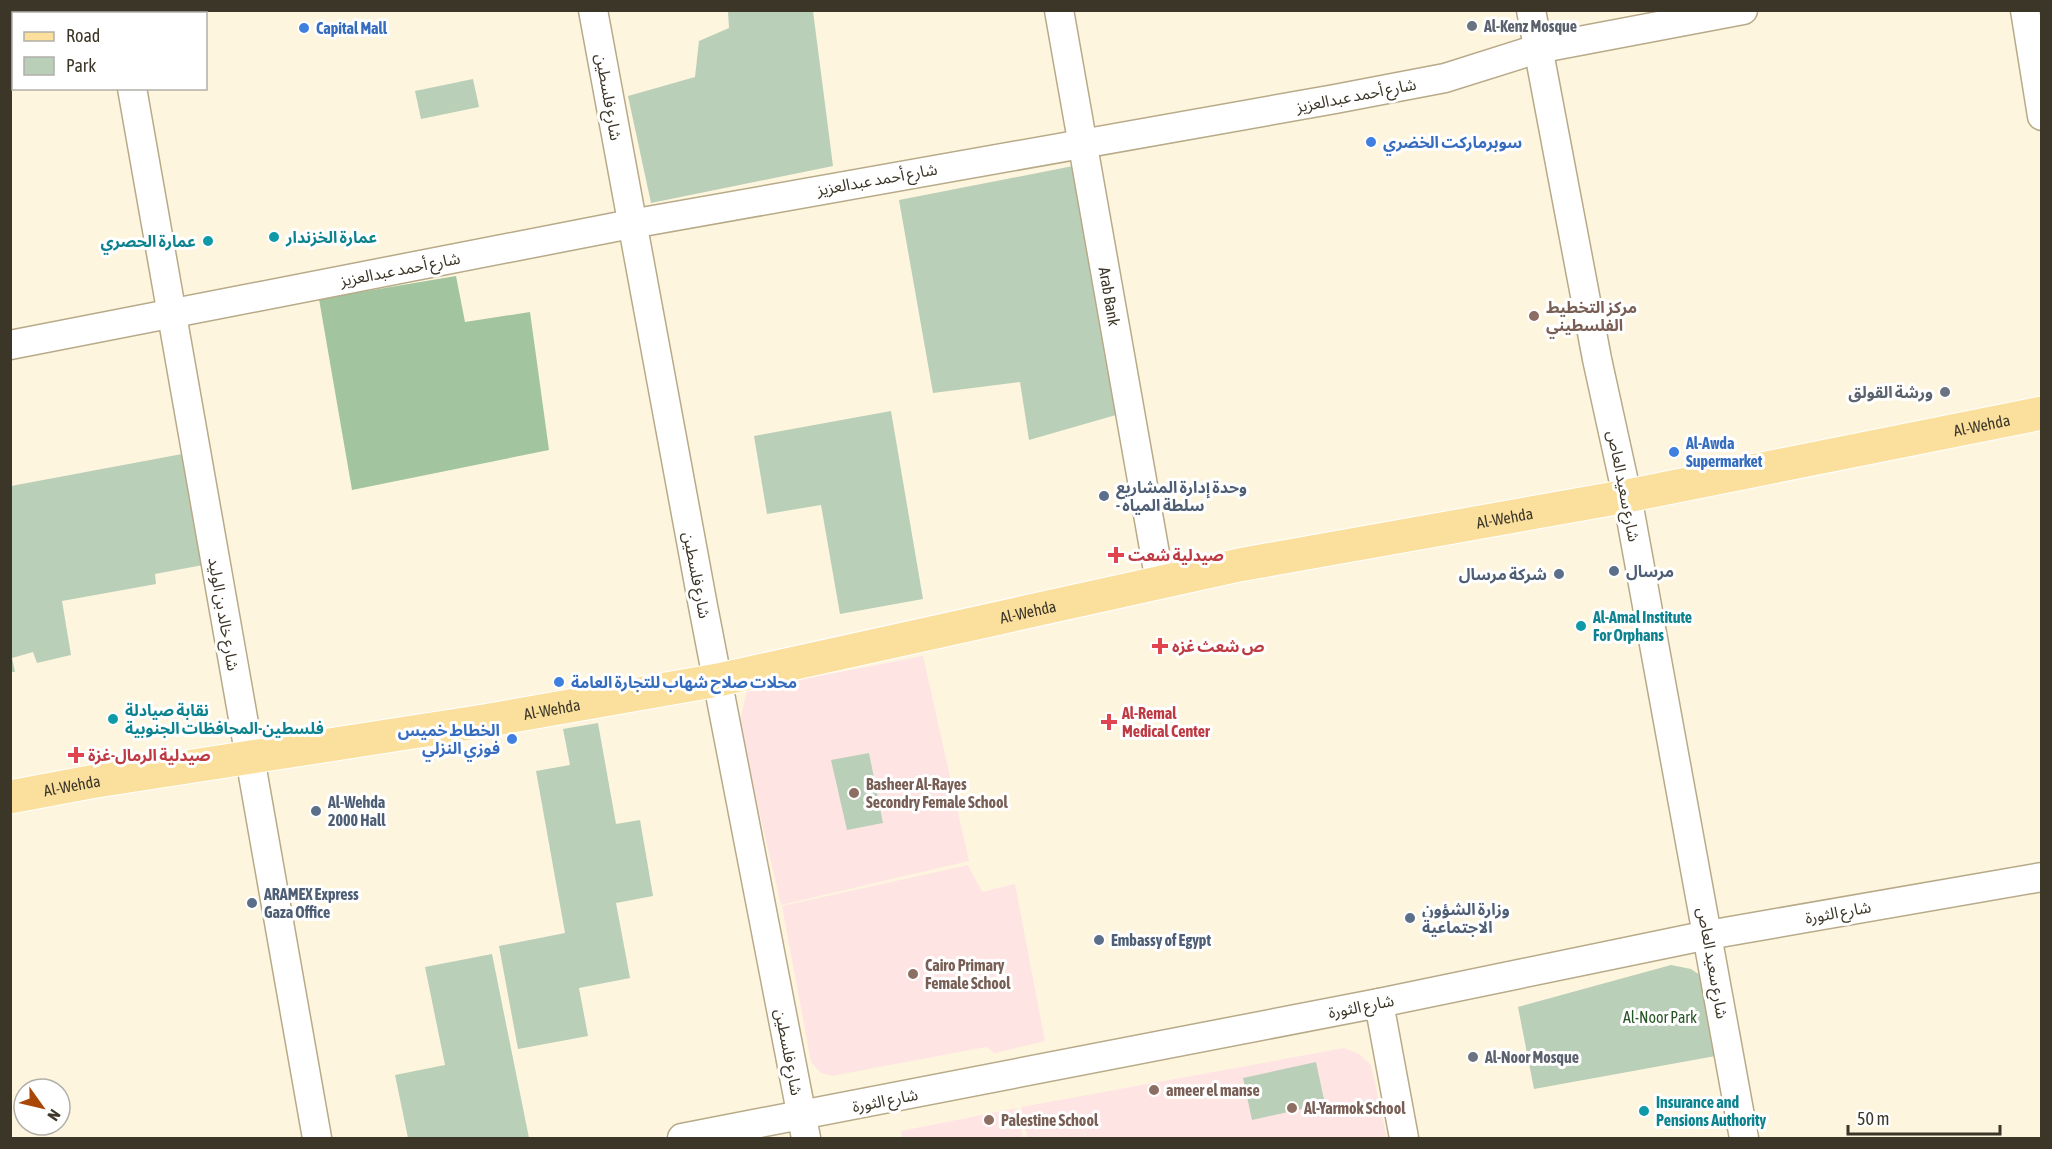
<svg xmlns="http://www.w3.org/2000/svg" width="2052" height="1149" viewBox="0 0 2052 1149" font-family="'Asap Condensed','Noto Sans Arabic',sans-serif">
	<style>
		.education { fill: #ffe4e4 }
		.green { fill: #bacfb8 }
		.forest { fill: #a2c49f }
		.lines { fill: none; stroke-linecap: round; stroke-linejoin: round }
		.minor-casing { stroke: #b8aa88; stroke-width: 31 }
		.major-casing { stroke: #fff; stroke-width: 35 }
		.minor { stroke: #fff; stroke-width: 28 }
		.major { stroke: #fbdf9d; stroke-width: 33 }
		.worship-dot { fill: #6b7280; stroke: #fff; stroke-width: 2 }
		.shop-dot { fill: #3f7fe0; stroke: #fff; stroke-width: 2 }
		.culture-dot { fill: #0f9aa8; stroke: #fff; stroke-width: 2 }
		.education-dot { fill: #8d6e63; stroke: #fff; stroke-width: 2 }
		.service-dot { fill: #5c6f8a; stroke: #fff; stroke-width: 2 }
		.health-dot { fill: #e0444e; stroke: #fff; stroke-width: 2 }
		.labels { text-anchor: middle; stroke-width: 6; stroke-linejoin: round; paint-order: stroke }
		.worship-label { font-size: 16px; font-weight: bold; fill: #5b616d; stroke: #fff; text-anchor: start }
		.shop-label { font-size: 16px; font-weight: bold; fill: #366cbe; stroke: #fff; text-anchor: start }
		.street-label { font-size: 16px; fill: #3c3628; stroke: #fff }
		.culture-label { font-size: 16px; font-weight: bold; fill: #0d838f; stroke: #fff; text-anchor: start }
		.education-label { font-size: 16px; font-weight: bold; fill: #785e54; stroke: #fff; text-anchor: start }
		.service-label { font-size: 16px; font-weight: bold; fill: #4e5e75; stroke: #fff; text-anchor: start }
		.health-label { font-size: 16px; font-weight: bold; fill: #be3a42; stroke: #fff; text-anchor: start }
		.park-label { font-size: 16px; fill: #275525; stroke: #fff }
	</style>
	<rect width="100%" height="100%" fill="#fef5df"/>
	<g class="education">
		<polygon points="923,656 969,861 781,905 739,725 747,690"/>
		<polygon points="968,865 982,892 1015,884 1045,1041 995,1053 986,1047 832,1076 821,1073 811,1062 782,906"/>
		<polygon points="1344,1048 1359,1054 1371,1065 1387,1138 1027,1138 1021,1107"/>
		<polygon points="1017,1108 1023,1138 897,1138 902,1137 901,1131"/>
	</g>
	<g class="green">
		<polygon points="728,11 813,11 833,166 651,203 628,96 695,77 699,41 729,28"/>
		<polygon points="473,79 479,107 421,119 415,91"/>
		<polygon points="1073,166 1116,415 1029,440 1020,382 933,393 899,200"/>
		<polygon points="891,411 923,599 840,614 821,505 767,514 754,436"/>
		<polygon points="182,454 203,565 155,574 156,584 62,601 71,655 37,663 33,652 12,658 15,672 11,672 11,486"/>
		<polygon points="598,723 616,824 640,820 653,896 616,903 630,978 579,988 588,1036 518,1049 499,946 565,933 536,771 570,765 563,729"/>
		<polygon points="869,753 883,823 847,830 831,760"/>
		<polygon points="492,954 529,1138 408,1138 395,1075 445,1065 425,967"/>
		<polygon points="1671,965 1691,969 1703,977 1721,1055 1534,1089 1518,1007"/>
		<polygon points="1316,1062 1325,1104 1252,1120 1243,1078"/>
	</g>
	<polygon class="forest" points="456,276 465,322 530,312 549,450 352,490 319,299"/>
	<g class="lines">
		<g class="minor-casing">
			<g id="minor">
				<polyline points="118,10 119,14"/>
				<polyline points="593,10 703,606 806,1138"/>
				<path id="s1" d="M1059,10L1160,582"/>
				<polyline points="1531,10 1597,359 1627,496 1744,1138"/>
				<polyline points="2025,10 2042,116"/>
				<polyline points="132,88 317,1138"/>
				<polyline points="10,345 631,224 1335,99 1445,78 1537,49 1743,10"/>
				<polyline points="1379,1003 1404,1138"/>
				<polyline points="682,1138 1379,1003 1708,935 2042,877"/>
			</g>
		</g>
		<g class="major-casing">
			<g id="major">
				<path id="s2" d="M10,797L90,782L484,721L718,680L1239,565L1627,496L2042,413"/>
			</g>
		</g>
		<use href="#minor" class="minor"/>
		<use href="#major" class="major"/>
	</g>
	<g class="worship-dot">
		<circle cx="1472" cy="26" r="6"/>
		<circle cx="1945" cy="392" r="6"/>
		<circle cx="1473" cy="1057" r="6"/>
	</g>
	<g class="shop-dot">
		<circle cx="304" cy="28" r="6"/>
		<circle cx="1371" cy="142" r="6"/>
		<circle cx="1674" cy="452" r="6"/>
		<circle cx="559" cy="682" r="6"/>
		<circle cx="512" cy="739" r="6"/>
	</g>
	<g class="culture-dot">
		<circle cx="274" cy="237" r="6"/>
		<circle cx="208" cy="241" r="6"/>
		<circle cx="1581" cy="626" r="6"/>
		<circle cx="113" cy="719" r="6"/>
		<circle cx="1644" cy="1111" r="6"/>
	</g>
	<g class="education-dot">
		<circle cx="1534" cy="316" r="6"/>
		<circle cx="854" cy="793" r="6"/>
		<circle cx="913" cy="974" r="6"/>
		<circle cx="1154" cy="1090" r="6"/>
		<circle cx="1292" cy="1108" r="6"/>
		<circle cx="989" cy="1120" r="6"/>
	</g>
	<g class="service-dot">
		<circle cx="1104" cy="496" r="6"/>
		<circle cx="1614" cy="571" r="6"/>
		<circle cx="1559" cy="574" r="6"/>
		<circle cx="316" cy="811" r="6"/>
		<circle cx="252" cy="903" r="6"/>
		<circle cx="1410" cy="918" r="6"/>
		<circle cx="1099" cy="940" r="6"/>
	</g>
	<g class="health-dot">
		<path d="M1113 546h6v6h6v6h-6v6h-6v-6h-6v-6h6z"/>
		<path d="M1157 637h6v6h6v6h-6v6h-6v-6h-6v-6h6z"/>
		<path d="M1106 713h6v6h6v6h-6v6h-6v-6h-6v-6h6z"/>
		<path d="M73 746h6v6h6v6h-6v6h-6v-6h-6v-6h6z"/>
	</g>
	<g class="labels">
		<g class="worship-label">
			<text x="1484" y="32">Al-Kenz Mosque</text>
			<text x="1933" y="398" text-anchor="end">ورشة القولق</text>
			<text x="1485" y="1063">Al-Noor Mosque</text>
		</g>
		<g class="shop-label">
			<text x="316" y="34">Capital Mall</text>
			<text x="1383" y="148">سوبرماركت الخضري</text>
			<text x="1686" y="449">Al-Awda<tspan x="1686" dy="18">Supermarket</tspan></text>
			<text x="571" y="688">محلات صلاح شهاب للتجارة العامة</text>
			<text x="500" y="736" text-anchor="end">الخطاط خميس<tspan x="500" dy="18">فوزي النزلي</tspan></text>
		</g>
		<g class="street-label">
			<text transform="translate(1356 95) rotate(-11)" y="6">شارع أحمد عبدالعزيز</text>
			<text transform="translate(609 97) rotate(80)" y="6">شارع فلسطين</text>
			<text transform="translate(877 179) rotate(-10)" y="6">شارع أحمد عبدالعزيز</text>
			<text transform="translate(400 269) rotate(-11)" y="6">شارع أحمد عبدالعزيز</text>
			<text dy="6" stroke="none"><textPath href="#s1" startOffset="291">Arab Bank</textPath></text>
			<text dy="6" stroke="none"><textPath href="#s2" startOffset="2007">Al-Wehda</textPath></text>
			<text transform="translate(1624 486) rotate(79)" y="6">شارع سعيد العاص</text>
			<text dy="6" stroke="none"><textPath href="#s2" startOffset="1521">Al-Wehda</textPath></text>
			<text transform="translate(697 575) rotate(79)" y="6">شارع فلسطين</text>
			<text dy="6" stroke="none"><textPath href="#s2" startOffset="1035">Al-Wehda</textPath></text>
			<text transform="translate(224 614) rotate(80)" y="6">شارع خالد بن الوليد</text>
			<text dy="6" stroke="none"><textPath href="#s2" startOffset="549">Al-Wehda</textPath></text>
			<text dy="6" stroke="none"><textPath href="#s2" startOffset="63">Al-Wehda</textPath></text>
			<text transform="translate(1838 912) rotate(-10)" y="6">شارع الثورة</text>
			<text transform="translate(1713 963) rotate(80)" y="6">شارع سعيد العاص</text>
			<text transform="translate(1361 1006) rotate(-11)" y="6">شارع الثورة</text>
			<text transform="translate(789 1052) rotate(79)" y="6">شارع فلسطين</text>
			<text transform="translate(885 1100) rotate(-11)" y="6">شارع الثورة</text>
		</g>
		<g class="culture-label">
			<text x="286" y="243">عمارة الخزندار</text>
			<text x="196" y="247" text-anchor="end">عمارة الحصري</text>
			<text x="1593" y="623">Al-Amal Institute<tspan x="1593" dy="18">For Orphans</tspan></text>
			<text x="125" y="716">نقابة صيادلة<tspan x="125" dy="18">فلسطين-المحافظات الجنوبية</tspan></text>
			<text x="1656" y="1108">Insurance and<tspan x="1656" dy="18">Pensions Authority</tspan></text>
		</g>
		<g class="education-label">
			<text x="1546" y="313">مركز التخطيط<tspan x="1546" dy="18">الفلسطيني</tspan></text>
			<text x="866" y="790">Basheer Al-Rayes<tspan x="866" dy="18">Secondry Female School</tspan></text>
			<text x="925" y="971">Cairo Primary<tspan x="925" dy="18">Female School</tspan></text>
			<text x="1166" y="1096">ameer el manse</text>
			<text x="1304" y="1114">Al-Yarmok School</text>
			<text x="1001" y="1126">Palestine School</text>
		</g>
		<g class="service-label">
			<text x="1116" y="493">وحدة إدارة المشاريع<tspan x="1116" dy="18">- سلطة المياه</tspan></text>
			<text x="1626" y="577">مرسال</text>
			<text x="1547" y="580" text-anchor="end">شركة مرسال</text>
			<text x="328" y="808">Al-Wehda<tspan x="328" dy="18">2000 Hall</tspan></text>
			<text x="264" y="900">ARAMEX Express<tspan x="264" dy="18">Gaza Office</tspan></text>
			<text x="1422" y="915">وزارة الشؤون<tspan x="1422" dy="18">الاجتماعية</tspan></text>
			<text x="1111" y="946">Embassy of Egypt</text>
		</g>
		<g class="health-label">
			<text x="1128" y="561">صيدلية شعت</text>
			<text x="1172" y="652">ص شعث غزه</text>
			<text x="1122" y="719">Al-Remal<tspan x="1122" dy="18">Medical Center</tspan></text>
			<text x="88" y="761">صيدلية الرمال-غزة</text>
		</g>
		<g class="park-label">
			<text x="1660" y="1023">Al-Noor Park</text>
		</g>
	</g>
	<rect width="2052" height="1149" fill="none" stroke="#3c3628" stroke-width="24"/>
	<rect x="12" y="12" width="195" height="78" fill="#ffffff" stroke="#b1afa9" stroke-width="1.5"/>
	<rect x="24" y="32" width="30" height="9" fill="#fbdf9d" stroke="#b1afa9" stroke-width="1.5"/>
	<text x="66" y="42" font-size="18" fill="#3c3628">Road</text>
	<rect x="24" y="57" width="30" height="18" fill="#bacfb8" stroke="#b1afa9" stroke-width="1.5"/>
	<text x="66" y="72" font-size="18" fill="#3c3628">Park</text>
	<g transform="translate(42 1107) rotate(124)"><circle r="28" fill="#ffffff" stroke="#b1afa9" stroke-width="1.5"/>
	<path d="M0-4.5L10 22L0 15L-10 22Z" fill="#a94706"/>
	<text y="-9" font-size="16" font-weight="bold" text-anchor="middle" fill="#3c3628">N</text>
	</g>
	<path d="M1848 1125v9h152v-9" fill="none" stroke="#3c3628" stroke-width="3"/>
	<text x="1857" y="1125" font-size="18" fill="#3c3628" stroke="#ffffff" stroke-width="4.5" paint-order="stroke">50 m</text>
</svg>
